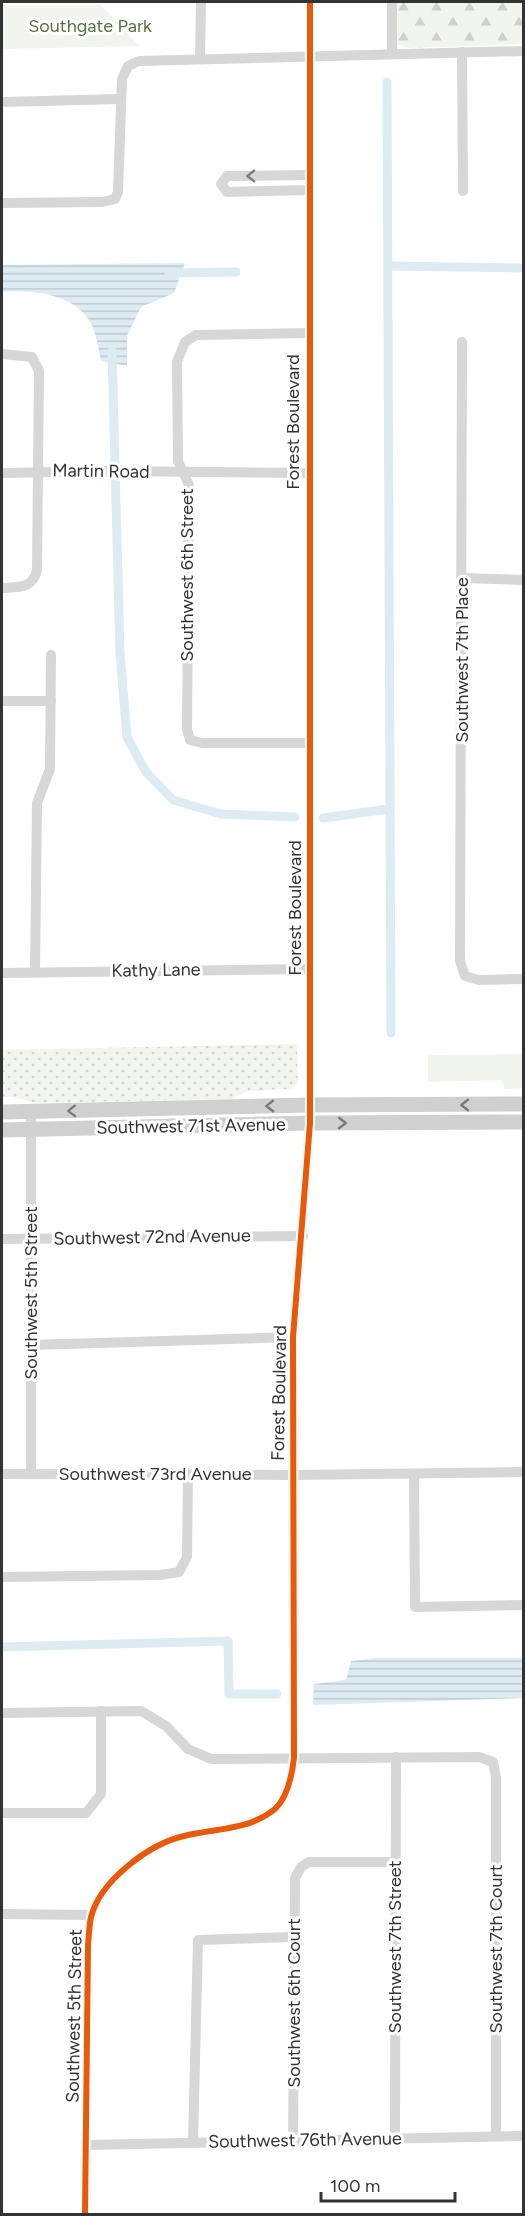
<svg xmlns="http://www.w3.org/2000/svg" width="525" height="2216" viewBox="0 0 525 2216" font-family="Figtree,sans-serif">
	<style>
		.grass { fill: url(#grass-dots) }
		.forest { fill: url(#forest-firs) }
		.park { fill: #f1f5ed }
		.water { fill: url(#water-rules) }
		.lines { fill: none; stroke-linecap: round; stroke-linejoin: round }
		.canal { stroke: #ddebf3; stroke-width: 9 }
		.street { stroke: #d7d7d7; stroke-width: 10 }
		.secondary { stroke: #d0d0d0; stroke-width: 15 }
		.cycleway-casing { stroke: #fff; stroke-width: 10 }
		.cycleway { stroke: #e8590c; stroke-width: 6 }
		.oneway { stroke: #7d7d7d }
		.oneway2 { stroke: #7a7a7a }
		.labels { text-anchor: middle; stroke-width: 6; stroke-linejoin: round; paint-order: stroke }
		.park-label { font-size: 18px; fill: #56703f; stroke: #fff }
		.street-label { font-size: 18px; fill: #333; stroke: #fff }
	</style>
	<defs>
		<pattern id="grass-dots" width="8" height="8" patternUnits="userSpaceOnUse" patternTransform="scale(1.5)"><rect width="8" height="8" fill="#f1f5ed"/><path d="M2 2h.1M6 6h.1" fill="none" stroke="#cfd2cc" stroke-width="1.8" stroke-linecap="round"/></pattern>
		<pattern id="forest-firs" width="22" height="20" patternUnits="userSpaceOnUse" patternTransform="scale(1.5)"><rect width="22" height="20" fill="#f1f5ed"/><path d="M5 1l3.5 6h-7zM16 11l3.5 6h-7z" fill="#cfd2cc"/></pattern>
		<pattern id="water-rules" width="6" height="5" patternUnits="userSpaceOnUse" patternTransform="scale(1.5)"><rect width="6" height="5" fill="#ddebf3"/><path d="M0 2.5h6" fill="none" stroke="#becad1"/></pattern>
	</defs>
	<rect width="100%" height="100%" fill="#fff"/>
	<polygon class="grass" points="297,1044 298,1083 290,1089 247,1091 231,1099 37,1103 13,1097 2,1097 2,1050"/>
	<polygon class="forest" points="395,2 523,2 523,44 409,48 397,44"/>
	<g class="park">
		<polygon points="2,5 101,5 139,46 2,49"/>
		<polygon points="523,1054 523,1088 504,1089 503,1080 428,1082 428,1055"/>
	</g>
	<g class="water">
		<path d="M185,263L174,293L141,307L127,336V366L101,361C99,350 97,338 93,328C80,294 32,289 2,292V265Z"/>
		<polygon points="377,1658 523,1658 523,1698 313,1705 314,1684 346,1680 351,1661"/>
	</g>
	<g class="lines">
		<g class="canal">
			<polyline points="387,82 391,1033"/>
			<polyline points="388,266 524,268"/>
			<polyline points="169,273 236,272"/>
			<polyline points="112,351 120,653 127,737 146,772 173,800 221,814 295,817"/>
			<polyline points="323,818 389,809"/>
			<polyline points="2,1647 228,1641 229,1694 277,1694"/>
		</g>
		<g class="street">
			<polyline points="462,52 463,191"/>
			<polyline points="392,54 392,2"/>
			<polyline points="200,59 201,2"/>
			<polyline points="2,102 120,99"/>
			<polyline points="309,190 227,192 221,184 227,176 310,175"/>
			<polyline points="2,203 102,202 115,199 118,192 122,79 128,66 139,61 524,51"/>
			<polyline points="308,333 196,335 185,342 177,362 178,461 189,485 187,729 190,740 202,743 309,743"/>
			<polyline points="462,342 460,961 465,976 479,980 524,979"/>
			<path d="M2,354L32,357L39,371L37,570C33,589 18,587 2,588"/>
			<polyline points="2,473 105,471 308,473"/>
			<polyline points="463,578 524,580"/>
			<polyline points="2,701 51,701"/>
			<polyline points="35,972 37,803 50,769 51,655"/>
			<polyline points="2,973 310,969"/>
			<polyline points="2,1239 303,1236"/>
			<polyline points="31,1345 293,1337"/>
			<polyline points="2,1474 294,1475 524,1472"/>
			<polyline points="31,1474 31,1112"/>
			<polyline points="414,1474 415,1607 524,1605"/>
			<polyline points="2,1577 160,1575 179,1572 187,1557 188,1473"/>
			<polyline points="2,1713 141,1711 166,1726 188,1749 211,1759 479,1757 493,1762 496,1777 496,2136"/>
			<polyline points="2,1813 86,1813 101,1794 101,1711"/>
			<polyline points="2,1914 91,1915"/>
			<polyline points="395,2138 396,1757"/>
			<polyline points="293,2141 295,1878 301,1867 309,1862 395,1862"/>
			<polyline points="193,2143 198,1940 293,1937"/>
			<polyline points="86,2145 524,2136"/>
			<path d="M85,2214L88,1945C89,1936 89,1926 91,1917C100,1881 149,1844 184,1836C215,1828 248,1831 275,1809C288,1797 292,1775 294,1758L293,1337L310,1123V2"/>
		</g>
		<g class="secondary">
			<polyline points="2,1112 309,1105 524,1104"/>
			<polyline points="2,1130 310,1123 524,1122"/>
		</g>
		<g class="cycleway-casing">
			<path id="cycleway" d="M85,2214L88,1945C89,1936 89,1926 91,1917C100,1881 149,1844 184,1836C215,1828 248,1831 275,1809C288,1797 292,1775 294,1758L293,1337L310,1123V2"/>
		</g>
		<use href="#cycleway" class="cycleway"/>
	</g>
	<defs><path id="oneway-chevron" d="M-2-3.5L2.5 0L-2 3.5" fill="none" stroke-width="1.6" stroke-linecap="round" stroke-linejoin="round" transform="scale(1.5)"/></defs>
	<use class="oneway" href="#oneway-chevron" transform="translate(251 176) rotate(179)"/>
	<g class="oneway2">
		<use href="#oneway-chevron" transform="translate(465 1105) rotate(-180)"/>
		<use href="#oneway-chevron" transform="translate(270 1106) rotate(179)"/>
		<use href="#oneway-chevron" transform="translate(72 1111) rotate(178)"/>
		<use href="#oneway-chevron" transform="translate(342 1123)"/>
	</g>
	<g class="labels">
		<g class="park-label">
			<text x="90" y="32">Southgate Park</text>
		</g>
		<g class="street-label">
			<text transform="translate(293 422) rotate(-90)" y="6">Forest Boulevard</text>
			<text transform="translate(101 471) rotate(1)" y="6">Martin Road</text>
			<text transform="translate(187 575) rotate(-90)" y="6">Southwest 6th Street</text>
			<text transform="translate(462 660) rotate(-90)" y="6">Southwest 7th Place</text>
			<text transform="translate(295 908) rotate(-90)" y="6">Forest Boulevard</text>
			<text transform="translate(156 970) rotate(-1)" y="6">Kathy Lane</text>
			<text transform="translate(191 1126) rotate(-1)" y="6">Southwest 71st Avenue</text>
			<text transform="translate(152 1237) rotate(-1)" y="6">Southwest 72nd Avenue</text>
			<text transform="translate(31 1293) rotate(-90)" y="6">Southwest 5th Street</text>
			<text transform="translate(279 1393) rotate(-89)" y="6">Forest Boulevard</text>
			<text x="155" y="1480">Southwest 73rd Avenue</text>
			<text transform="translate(395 1947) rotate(-90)" y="6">Southwest 7th Street</text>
			<text transform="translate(496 1949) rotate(-90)" y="6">Southwest 7th Court</text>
			<text transform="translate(294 2003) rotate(-90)" y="6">Southwest 6th Court</text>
			<text transform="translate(74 2016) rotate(-89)" y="6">Southwest 5th Street</text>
			<text transform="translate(305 2140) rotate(-1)" y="6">Southwest 76th Avenue</text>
		</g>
	</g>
	<rect width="525" height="2216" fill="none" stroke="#333333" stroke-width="6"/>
	<path d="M321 2192v9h134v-9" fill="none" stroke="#333333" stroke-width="3"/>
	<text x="330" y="2192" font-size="18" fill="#333333" stroke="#ffffff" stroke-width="4.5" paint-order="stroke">100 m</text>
</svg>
